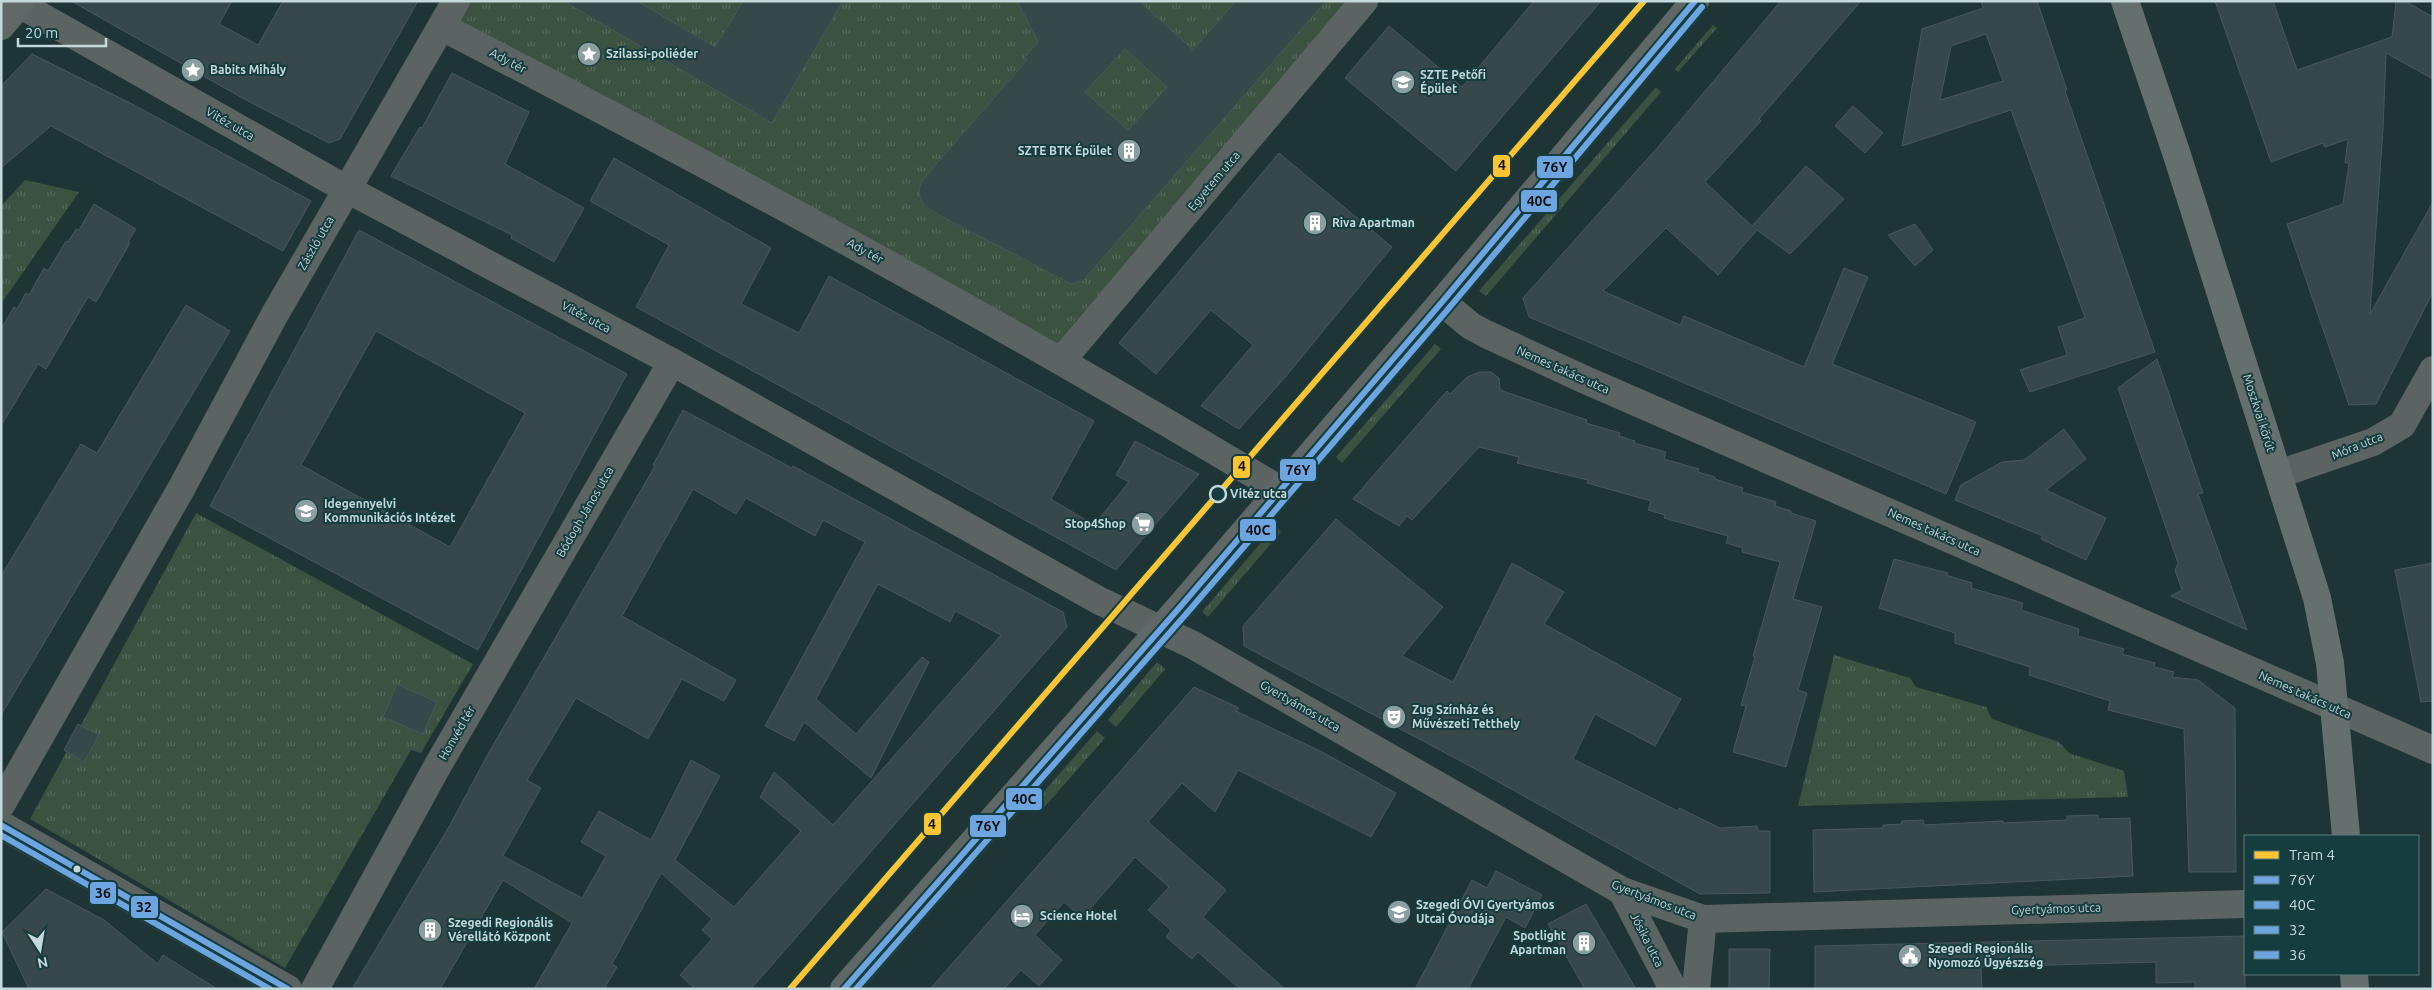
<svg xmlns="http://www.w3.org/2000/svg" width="2434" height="990" viewBox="0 0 2434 990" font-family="Ubuntu,sans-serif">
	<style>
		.grass { fill: url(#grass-tufts) }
		.building { fill: #37484b; stroke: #48585b; fill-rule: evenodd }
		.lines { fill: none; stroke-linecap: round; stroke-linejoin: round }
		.street { stroke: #5c6463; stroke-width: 28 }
		.secondary { stroke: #5f6866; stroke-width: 28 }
		.primary { stroke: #656f6d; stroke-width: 28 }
		.bus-1-casing { stroke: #153c3e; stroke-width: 10 }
		.bus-2-casing { stroke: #153c3e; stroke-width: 10 }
		.bus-3-casing { stroke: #153c3e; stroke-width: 10 }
		.bus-4-casing { stroke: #153c3e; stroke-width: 10 }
		.bus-1 { stroke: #6da5e0; stroke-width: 6 }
		.bus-2 { stroke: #6da5e0; stroke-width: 6 }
		.bus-3 { stroke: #6da5e0; stroke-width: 6 }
		.bus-4 { stroke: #6da5e0; stroke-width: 6 }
		.tram-1-casing { stroke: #153c3e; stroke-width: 10 }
		.tram-1 { stroke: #fdc434; stroke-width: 6 }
		.stop-dot { fill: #153c3e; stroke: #c5d9da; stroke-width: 2.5 }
		.bus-dot { fill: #c5d9da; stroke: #153c3e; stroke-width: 2 }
		.labels { text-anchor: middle; stroke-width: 4; stroke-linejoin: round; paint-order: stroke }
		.poi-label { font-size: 12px; font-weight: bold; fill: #c5d9da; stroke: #153c3e; text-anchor: start }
		.street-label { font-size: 12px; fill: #c5d9da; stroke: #153c3e }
		.stop-label { font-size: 12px; font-weight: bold; fill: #c5d9da; stroke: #153c3e; text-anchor: start }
		.line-badge { stroke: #153c3e; stroke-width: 2 }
		.pale-badge-label { font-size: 14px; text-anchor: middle; font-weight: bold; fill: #111 }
	</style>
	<defs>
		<pattern id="grass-tufts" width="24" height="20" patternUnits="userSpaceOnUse" patternTransform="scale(1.25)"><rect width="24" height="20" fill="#3b5241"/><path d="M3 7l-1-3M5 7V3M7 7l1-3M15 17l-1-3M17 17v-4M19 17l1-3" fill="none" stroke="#566a5c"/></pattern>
	</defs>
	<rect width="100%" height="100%" fill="#1e3435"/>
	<g class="grass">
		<polygon points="457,1 1363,1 1062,360 442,27"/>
		<polygon points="1713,25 1717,28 1678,72 1675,69"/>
		<polygon points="1656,87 1661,92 1486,296 1479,291"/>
		<polygon points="25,180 79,192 1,304 1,206"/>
		<polygon points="1435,344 1441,349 1342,463 1336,457"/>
		<polygon points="196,513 473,664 421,753 411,750 285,968 30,819"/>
		<polygon points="1275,526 1281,532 1208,617 1202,612"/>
		<polygon points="1834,655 1910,678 1916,687 1986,707 1992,719 2059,742 2069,753 2124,771 2128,797 1798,806"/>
		<polygon points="1157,662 1165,669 1116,727 1108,720"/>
		<polygon points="1097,731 1105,738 1041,811 1033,804"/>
	</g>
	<g class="building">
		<polygon points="71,1 232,1 219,24 258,45 283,1 418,1 340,139 329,143 244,99"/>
		<polygon points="563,1 637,1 715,47 743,1 843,1 772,123"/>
		<path d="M1017,1H1139L1193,50L1236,1H1326L1083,281L1071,284L933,212L923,204L920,196L919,188L923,179L1027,60L1024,58L1038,42ZM1125,49L1167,87L1128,130L1085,92Z"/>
		<polygon points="1534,1 1601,1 1456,171 1345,78 1389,26 1462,87"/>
		<polygon points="1781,1 1861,1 1759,119 1761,121 1705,182 1752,226 1806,166 1844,199 1790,254 1757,230 1718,275 1666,228 1603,291 1680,325 1684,316 1804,367 1844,268 1868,277 1832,364 1976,422 1946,494 1529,317 1523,298 1658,147"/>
		<path d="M1981,1H2037L2067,90L2065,91L2155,352L2030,392L2020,370L2067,355L2058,327L2085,318L2011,110L1902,146L1922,29L1983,8ZM1986,34L2003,81L1940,100L1951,46Z"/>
		<polygon points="2215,1 2273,1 2297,70 2392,37 2396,1 2405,1 2433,17 2433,79 2386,53 2383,129 2370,314 2433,202 2433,292 2376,404 2349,405 2287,224 2343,204 2349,163 2345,163 2348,139 2325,147 2323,143 2271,162"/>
		<polygon points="32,54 134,105 311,201 283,251 51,126 1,168 1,86"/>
		<polygon points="452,73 529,112 505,164 584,208 554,262 511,238 512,235 391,176 420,127 422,128"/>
		<polygon points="1853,106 1883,133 1865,153 1835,126"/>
		<polygon points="1279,153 1392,247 1287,375 1239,429 1201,406 1253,345 1211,310 1156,374 1119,343"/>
		<polygon points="614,158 771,248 741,304 799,333 829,276 1094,421 1051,499 1094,525 1129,482 1116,475 1135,441 1199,474 1116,570 636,307 669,245 590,201"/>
		<polygon points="94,204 136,229 128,242 130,243 96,302 88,297 46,369 38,364 1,426 1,329 14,307 17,309 26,293 29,295 44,268 48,271 66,241 68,242 76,229 79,230"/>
		<polygon points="1915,224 1933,250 1915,266 1888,235"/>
		<path d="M359,230L627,374L478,650L210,506ZM376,331L525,413L450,547L301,465Z"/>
		<polygon points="186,305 230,331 1,715 1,576 81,444 97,453"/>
		<polygon points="2157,359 2203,493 2198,494 2247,630 2171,596 2182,590 2175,570 2178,563 2118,388"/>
		<polygon points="1480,372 1491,372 1499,378 1500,390 1587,420 1586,423 1620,433 1619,436 1635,441 1634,443 1666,452 1664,459 1699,469 1698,472 1715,477 1715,479 1743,488 1742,492 1776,502 1775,506 1791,511 1791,513 1816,521 1793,599 1822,607 1798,690 1807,693 1786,767 1733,752 1746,706 1741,705 1755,657 1753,656 1780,562 1742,552 1743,548 1726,543 1728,536 1664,518 1665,515 1648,510 1651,501 1587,483 1588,480 1517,463 1519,457 1479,447 1412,520 1407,516 1399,526 1353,499 1447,391 1450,394 1467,377"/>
		<path d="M683,410L792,468L793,466L1063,612L1067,627L751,989H695L680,975L712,939L702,930L712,919L661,873L612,964L617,967L604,989H534L572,923L503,880L440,989H352L450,825L488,754L655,466L653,465ZM693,489L736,514L746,498L815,536L823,520L865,542L765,726L794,741L804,722L871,778L929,662L922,657L856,734L816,699L878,584L950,622L955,611L1001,635L833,825L774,772L760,797L801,831L734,907L675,860L720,776L691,760L651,840L599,811L581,842L606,856L582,898L503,856L541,788L527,780L576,698L648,739L682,679L724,701L736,680L622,616Z"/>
		<polygon points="2064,429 2086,459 2046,490 2106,518 2086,560 2041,539 2043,536 1955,500 1961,485 2002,462 2024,460"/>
		<polygon points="1336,519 1443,607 1402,656 1453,682 1512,563 1564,592 1544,624 1681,699 1655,746 1595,714 1573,759 1678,811 1679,808 1720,828 1757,826 1758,831 1770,831 1770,893 1700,894 1468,765 1244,646 1243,626"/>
		<polygon points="1894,559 1948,573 1946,575 1972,583 1971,588 2023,603 2021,610 2079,629 2078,636 2124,649 2122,654 2155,663 2154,667 2174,672 2172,677 2198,680 2235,708 2236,872 2189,872 2184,729 2108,710 2110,701 2029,675 2030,667 1955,643 1955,633 1879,608"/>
		<polygon points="2433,563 2433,701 2421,702 2395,570"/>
		<polygon points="397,684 437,702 423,734 383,717"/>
		<polygon points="1194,687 1239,708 1236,711 1322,752 1396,793 1371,837 1238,770 1215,812 1182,783 1148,822 1226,890 1203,917 1285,989 1240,989 1198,952 1192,959 1166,937 1171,930 1148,910 1169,887 1135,857 1082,918 1064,902 1035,935 1062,960 1039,986 1021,970 1004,989 930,989"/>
		<polygon points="78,724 99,735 84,762 64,750"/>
		<polygon points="2098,815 2098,819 2130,818 2133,876 1814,892 1813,830 1883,828 1883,825 1901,824 1902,821 1923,820 1924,825 2003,821 2003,823 2067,820 2067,816"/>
		<polygon points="1496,871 1542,895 1525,928 1506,917 1468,989 1415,989 1472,880 1487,888"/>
		<polygon points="46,889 104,920 158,964 163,955 217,989 29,989 2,932"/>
		<polygon points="1586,904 1636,989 1585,989 1548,924"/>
		<polygon points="2245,936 2245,989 2195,989 2195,982 2156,983 2156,962 1981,967 1982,989 1815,989 1815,946"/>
		<polygon points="1729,949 1770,949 1769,989 1729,989"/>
	</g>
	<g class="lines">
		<g class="street">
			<polyline points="14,1 330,180 672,362 1100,601 1193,645 1622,891 1703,919 2245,904"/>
			<path d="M442,27C726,173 1007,325 1280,490"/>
			<polyline points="1442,302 1471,326 1486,334 1581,378 2433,750"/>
			<polyline points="1062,360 1364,1"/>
			<polyline points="2279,474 2373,442 2402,425 2433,370"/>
			<polyline points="1,805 181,489 275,314 456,1"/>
			<polyline points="1,825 288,989"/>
			<polyline points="1622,891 1673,989"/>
			<polyline points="315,989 438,765 672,362"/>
			<polyline points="1696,989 1703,919"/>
		</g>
		<g class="secondary">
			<polyline points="1,26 22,1"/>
			<polyline points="844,989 1180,607 1442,302 1695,1"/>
		</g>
		<g class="primary">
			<polyline points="2125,1 2177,155 2317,598 2330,663 2346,836"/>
			<polyline points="2354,974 2355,989"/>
		</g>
		<g class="bus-1-casing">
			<polyline id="bus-1" points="844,989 1180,607 1442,302 1695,1"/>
		</g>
		<g class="bus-2-casing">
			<polyline id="bus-2" points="856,989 1187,613 1449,308 1702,7"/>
		</g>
		<g class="bus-3-casing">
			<polyline id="bus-3" points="1,825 288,989"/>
		</g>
		<g class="bus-4-casing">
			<polyline id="bus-4" points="1,835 270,989"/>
		</g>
		<use href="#bus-1" class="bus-1"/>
		<use href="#bus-2" class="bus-2"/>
		<use href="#bus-3" class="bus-3"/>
		<use href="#bus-4" class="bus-4"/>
		<g class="tram-1-casing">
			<polyline id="tram-1" points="790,989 1644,1"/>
		</g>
		<use href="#tram-1" class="tram-1"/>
	</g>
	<defs>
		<g id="sight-disc" transform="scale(1.25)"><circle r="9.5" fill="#8b9fa0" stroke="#153c3e"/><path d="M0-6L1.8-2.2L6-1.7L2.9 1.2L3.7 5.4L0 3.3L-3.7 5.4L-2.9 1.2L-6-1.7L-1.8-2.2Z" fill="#fff"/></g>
		<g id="university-disc" transform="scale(1.25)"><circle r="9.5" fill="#8b9fa0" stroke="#153c3e"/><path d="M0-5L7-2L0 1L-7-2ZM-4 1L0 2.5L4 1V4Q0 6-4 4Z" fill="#fff"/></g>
		<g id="building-disc" transform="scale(1.25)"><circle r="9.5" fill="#8b9fa0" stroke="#153c3e"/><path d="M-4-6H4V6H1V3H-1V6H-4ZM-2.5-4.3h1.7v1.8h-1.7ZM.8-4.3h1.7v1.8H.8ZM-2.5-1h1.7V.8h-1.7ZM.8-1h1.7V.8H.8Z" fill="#fff"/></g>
		<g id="supermarket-disc" transform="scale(1.25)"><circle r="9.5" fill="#8b9fa0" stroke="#153c3e"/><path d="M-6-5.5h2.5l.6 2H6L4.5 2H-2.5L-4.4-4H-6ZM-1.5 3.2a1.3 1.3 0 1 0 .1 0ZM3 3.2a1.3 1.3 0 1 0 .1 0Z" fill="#fff"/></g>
		<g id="theatre-disc" transform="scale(1.25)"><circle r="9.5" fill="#8b9fa0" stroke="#153c3e"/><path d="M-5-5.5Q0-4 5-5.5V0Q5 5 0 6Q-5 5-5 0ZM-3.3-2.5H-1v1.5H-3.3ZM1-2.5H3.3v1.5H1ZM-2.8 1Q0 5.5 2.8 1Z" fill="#fff"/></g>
		<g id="school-disc" transform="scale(1.25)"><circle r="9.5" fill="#8b9fa0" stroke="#153c3e"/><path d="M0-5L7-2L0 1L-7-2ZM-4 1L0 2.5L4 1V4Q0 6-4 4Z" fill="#fff"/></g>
		<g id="hotel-disc" transform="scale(1.25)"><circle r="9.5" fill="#8b9fa0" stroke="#153c3e"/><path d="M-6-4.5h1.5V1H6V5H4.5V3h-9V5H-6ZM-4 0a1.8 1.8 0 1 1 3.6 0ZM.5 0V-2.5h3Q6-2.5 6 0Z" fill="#fff"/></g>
		<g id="civic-disc" transform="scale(1.25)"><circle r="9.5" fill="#8b9fa0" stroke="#153c3e"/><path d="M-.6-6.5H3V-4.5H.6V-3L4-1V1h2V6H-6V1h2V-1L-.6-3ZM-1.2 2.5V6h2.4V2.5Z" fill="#fff"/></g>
	</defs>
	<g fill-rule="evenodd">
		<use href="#sight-disc" x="589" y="54"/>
		<use href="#sight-disc" x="193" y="70"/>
		<use href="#university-disc" x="1403" y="82"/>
		<use href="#building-disc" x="1129" y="151"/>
		<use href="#building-disc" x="1315" y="223"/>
		<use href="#university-disc" x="306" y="511"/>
		<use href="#supermarket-disc" x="1143" y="524"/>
		<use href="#theatre-disc" x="1394" y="717"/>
		<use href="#school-disc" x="1399" y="912"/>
		<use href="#hotel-disc" x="1022" y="916"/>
		<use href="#building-disc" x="430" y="930"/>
		<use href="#building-disc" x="1584" y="943"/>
		<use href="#civic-disc" x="1910" y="956"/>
	</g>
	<circle class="stop-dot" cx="1218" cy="494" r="8"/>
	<circle class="bus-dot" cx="77" cy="869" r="4.5"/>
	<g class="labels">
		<g class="poi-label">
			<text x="606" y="58">Szilassi-poliéder</text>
			<text x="210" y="74">Babits Mihály</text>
			<text x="1420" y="79">SZTE Petőfi<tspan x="1420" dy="14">Épület</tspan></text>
			<text x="1112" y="155" text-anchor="end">SZTE BTK Épület</text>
			<text x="1332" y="227">Riva Apartman</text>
			<text x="324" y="508">Idegennyelvi<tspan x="324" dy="14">Kommunikációs Intézet</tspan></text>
			<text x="1126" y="528" text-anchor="end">Stop4Shop</text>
			<text x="1412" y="714">Zug Színház és<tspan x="1412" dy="14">Művészeti Tetthely</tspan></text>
			<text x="1416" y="909">Szegedi ÓVI Gyertyámos<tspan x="1416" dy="14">Utcai Óvodája</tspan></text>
			<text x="1040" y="920">Science Hotel</text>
			<text x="448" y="927">Szegedi Regionális<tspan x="448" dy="14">Vérellátó Központ</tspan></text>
			<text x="1566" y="940" text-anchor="end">Spotlight<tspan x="1566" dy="14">Apartman</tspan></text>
			<text x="1928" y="953">Szegedi Regionális<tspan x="1928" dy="14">Nyomozó Ügyészség</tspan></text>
		</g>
		<g class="street-label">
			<text transform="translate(508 61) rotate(28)" y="4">Ady tér</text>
			<text transform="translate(230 124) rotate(30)" y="4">Vitéz utca</text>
			<text transform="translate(1214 181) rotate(-50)" y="4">Egyetem utca</text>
			<text transform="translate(316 243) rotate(-60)" y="4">Zászló utca</text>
			<text transform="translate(865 251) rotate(29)" y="4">Ady tér</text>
			<text transform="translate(586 317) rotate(28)" y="4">Vitéz utca</text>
			<text transform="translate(1563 370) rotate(24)" y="4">Nemes takács utca</text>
			<text transform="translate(2259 413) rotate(72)" y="4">Moszkvai körút</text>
			<text transform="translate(2357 446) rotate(-22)" y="4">Móra utca</text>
			<text transform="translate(585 512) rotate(-60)" y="4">Bódogh János utca</text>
			<text transform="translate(1934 532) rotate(24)" y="4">Nemes takács utca</text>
			<text transform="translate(2305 695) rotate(24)" y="4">Nemes takács utca</text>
			<text transform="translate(1300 706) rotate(30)" y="4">Gyertyámos utca</text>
			<text transform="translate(457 733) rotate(-60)" y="4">Honvéd tér</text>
			<text transform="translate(1654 900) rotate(21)" y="4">Gyertyámos utca</text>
			<text transform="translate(2056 909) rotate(-2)" y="4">Gyertyámos utca</text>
			<text transform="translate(1647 940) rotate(63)" y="4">Jósika utca</text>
		</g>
		<g class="stop-label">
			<text x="1230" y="498">Vitéz utca</text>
		</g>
	</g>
	<g class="line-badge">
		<rect x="1492" y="154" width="19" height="24" rx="5" fill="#fdc434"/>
		<rect x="1536" y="155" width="38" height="24" rx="5" fill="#6da5e0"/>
		<rect x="1520" y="189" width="38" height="24" rx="5" fill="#6da5e0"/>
		<rect x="1232" y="455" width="19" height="24" rx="5" fill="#fdc434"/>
		<rect x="1279" y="458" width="38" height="24" rx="5" fill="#6da5e0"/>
		<rect x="1239" y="518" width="38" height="24" rx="5" fill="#6da5e0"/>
		<rect x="1005" y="787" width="38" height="24" rx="5" fill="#6da5e0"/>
		<rect x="923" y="812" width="19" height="24" rx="5" fill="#fdc434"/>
		<rect x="969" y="814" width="38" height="24" rx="5" fill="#6da5e0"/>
		<rect x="89" y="881" width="28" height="24" rx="5" fill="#6da5e0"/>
		<rect x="130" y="895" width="29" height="24" rx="5" fill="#6da5e0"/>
	</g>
	<g class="pale-badge-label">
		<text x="1502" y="170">4</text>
		<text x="1555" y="172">76Y</text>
		<text x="1539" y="206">40C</text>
		<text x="1242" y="471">4</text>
		<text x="1298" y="475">76Y</text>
		<text x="1258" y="535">40C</text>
		<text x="1024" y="804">40C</text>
		<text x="932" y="829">4</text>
		<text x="988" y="831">76Y</text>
		<text x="103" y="898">36</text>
		<text x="144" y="912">32</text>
	</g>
	<rect width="2434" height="990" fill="none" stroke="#c5d9da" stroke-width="5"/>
	<rect x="2244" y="835" width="175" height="140" fill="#153c3e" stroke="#5b7b7c"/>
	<rect x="2254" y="851" width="25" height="8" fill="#fdc434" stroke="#5b7b7c"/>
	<text x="2289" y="860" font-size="15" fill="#c5d9da">Tram 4</text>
	<rect x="2254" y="876" width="25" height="8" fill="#6da5e0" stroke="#5b7b7c"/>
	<text x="2289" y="885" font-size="15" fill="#c5d9da">76Y</text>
	<rect x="2254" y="901" width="25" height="8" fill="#6da5e0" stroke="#5b7b7c"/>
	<text x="2289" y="910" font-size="15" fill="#c5d9da">40C</text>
	<rect x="2254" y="926" width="25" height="8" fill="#6da5e0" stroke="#5b7b7c"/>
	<text x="2289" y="935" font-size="15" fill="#c5d9da">32</text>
	<rect x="2254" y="951" width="25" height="8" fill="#6da5e0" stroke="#5b7b7c"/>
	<text x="2289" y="960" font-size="15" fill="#c5d9da">36</text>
	<g transform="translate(40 950) rotate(168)" stroke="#153c3e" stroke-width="4" paint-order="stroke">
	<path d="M0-4L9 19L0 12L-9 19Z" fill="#c5d9da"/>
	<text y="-8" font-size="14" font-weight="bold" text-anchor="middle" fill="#c5d9da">N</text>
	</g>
	<path d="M18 38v8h88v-8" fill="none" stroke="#c5d9da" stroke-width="2.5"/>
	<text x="25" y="38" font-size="15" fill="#c5d9da" stroke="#153c3e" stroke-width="4" paint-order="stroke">20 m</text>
</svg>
